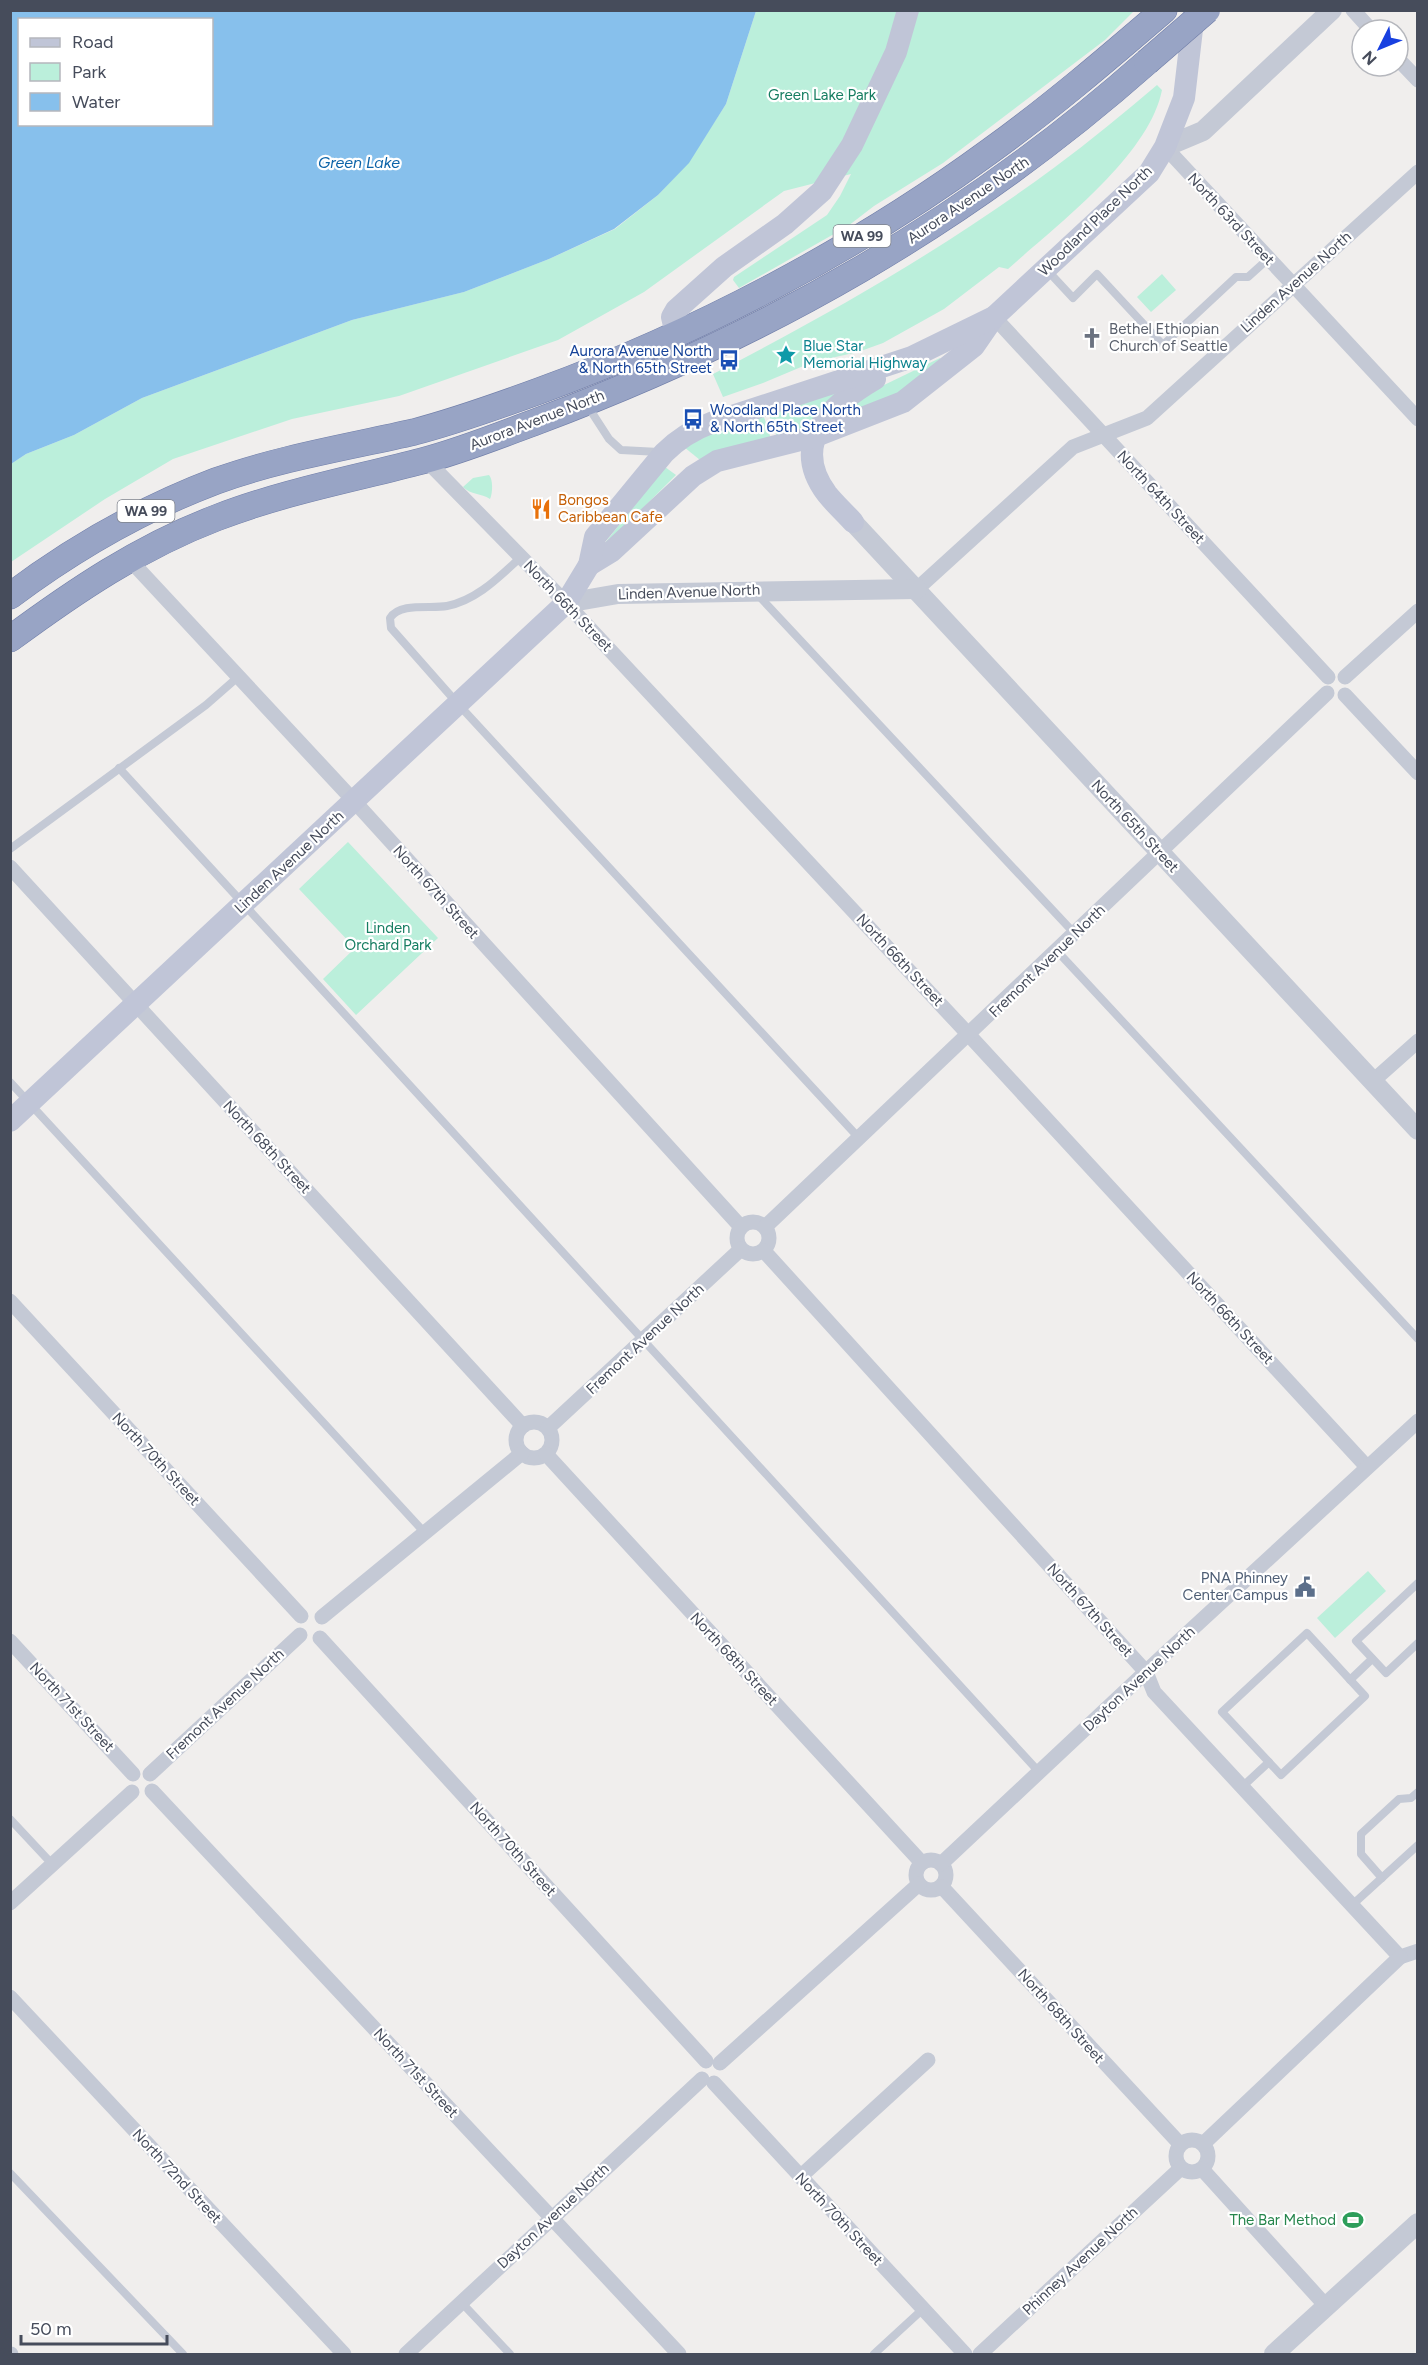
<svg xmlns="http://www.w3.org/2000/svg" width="1428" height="2365" viewBox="0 0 1428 2365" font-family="Figtree,sans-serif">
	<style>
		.green { fill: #bbefdb }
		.water { fill: #87c0ec; fill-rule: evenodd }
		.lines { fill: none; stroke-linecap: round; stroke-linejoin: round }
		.trunk-casing { stroke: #707ea9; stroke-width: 27 }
		.service { stroke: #c4c9d5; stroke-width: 8 }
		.minor { stroke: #c4c9d5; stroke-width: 15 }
		.tertiary { stroke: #c4c9d5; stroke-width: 20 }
		.secondary { stroke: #c0c5d7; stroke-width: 22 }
		.trunk { stroke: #98a4c5; stroke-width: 26 }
		.trunk-bridge-casing { stroke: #707ea9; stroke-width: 27; stroke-linecap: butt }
		.trunk-bridge { stroke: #98a4c5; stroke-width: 26 }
		.labels { text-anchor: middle; stroke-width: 4.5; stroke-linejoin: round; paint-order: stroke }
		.shield { fill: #fff; stroke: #7e828c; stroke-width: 1.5 }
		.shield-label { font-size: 14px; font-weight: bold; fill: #464c5b }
		.park-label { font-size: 15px; fill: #167d61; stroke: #fff }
		.street-label { font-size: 15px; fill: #464c5b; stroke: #fff }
		.worship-label { font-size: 15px; fill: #5b616d; stroke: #fff; text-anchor: start }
		.culture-label { font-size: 15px; fill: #0d838f; stroke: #fff; text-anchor: start }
		.transit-label { font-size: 15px; fill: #164399; stroke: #fff; text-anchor: end }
		.food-label { font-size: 15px; fill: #c56008; stroke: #fff; text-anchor: start }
		.service-label { font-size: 15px; fill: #4e5e75; stroke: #fff; text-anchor: end }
		.leisure-label { font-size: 15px; fill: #27864d; stroke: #fff; text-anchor: end }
		.water-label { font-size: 16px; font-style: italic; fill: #0b63a8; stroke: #fff }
	</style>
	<rect width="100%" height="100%" fill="#f0eeed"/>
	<g class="green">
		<polygon points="756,11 1134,11 1105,40 943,163 874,206 848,226 739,288 733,280 734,277 827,215 840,196 851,174 784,191 644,292 558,340 399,396 292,419 173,459 105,499 11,562 11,464 26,454 74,435 142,398 352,320 464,292 549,259 615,229 658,195 688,163 726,104"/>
		<path d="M1157,85L1162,90C1149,156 1057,225 1008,269L999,267L944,309L883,343L858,352L813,362L763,383L723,397L713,374C832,313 947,247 1055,167C1090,141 1124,113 1157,85Z"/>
		<polygon points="1162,274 1176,290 1151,312 1137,297"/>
		<polygon points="940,358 942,360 918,383 852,418 845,408 882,386"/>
		<polygon points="839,388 809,427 777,437 768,412"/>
		<polygon points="763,414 771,439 700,460 684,447 685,443"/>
		<polygon points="665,467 676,475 606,545 604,544"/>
		<path d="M489,475C493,479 493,493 490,499C481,493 471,495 463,487L473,478Z"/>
		<polygon points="348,842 438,938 356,1015 323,979 355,948 299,889"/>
		<polygon points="1368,1571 1386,1591 1335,1638 1317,1618"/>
	</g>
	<path class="water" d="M11,10H756V11L726,104L689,163L658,195L614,229L549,259L464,292L352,320L142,398L74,435L26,454L11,464ZM20,20H212V124H20Z"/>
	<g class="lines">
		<g class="trunk-casing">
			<g id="trunk">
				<path d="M10,596C74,548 142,509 216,481C280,458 348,447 414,432C456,421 498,406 539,391C697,333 855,250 990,151C1051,107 1107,59 1164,10"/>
				<path d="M10,639C75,591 140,547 216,518C283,492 353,479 422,461C461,451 500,435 538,421C765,336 965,223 1147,62"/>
			</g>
		</g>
		<g class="service">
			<polyline points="1047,270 1073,298 1097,274 1163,345 1236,277 1248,277 1268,259"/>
			<polyline points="587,405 609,439 621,450 659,452"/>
			<path d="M521,557C499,577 477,600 447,606C431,609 400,602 390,618L391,628L458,704L859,1138"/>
			<polyline points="758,595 1075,934"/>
			<polyline points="119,768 1040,1773"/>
			<polyline points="10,849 206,705 238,677"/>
			<polyline points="1057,951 1418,1339"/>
			<polyline points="10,1082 425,1533"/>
			<polyline points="1418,1583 1356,1641 1386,1673 1418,1643"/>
			<polygon points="1307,1633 1365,1696 1281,1775 1222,1712"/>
			<polyline points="1350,1680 1372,1659"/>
			<polyline points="1242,1787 1269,1762"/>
			<polyline points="10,1819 53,1865"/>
			<polyline points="1382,1878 1361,1854 1361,1834 1399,1799 1411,1798 1418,1792"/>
			<polyline points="1351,1906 1418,1845"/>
			<polyline points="10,2173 183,2354"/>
			<polyline points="461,2302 510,2354"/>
			<polyline points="874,2354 923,2309"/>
		</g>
		<g class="minor">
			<polyline points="1353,10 1371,30"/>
			<polyline points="1398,59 1418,80"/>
			<polyline points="1165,147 1418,419"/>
			<polyline points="994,317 1328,677"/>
			<polyline points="426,460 566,603 956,1021 1367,1467"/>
			<polyline points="129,559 354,801 741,1227"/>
			<polyline points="917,589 1073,447 1147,418 1418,172"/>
			<polyline points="1345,677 1418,611"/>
			<polyline points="1345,695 1418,773"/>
			<polyline points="10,867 523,1426"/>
			<polyline points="1373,1081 1418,1041"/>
			<circle cx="753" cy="1238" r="16"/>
			<polyline points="765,1227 1327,693"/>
			<polyline points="764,1251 1146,1672 1154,1692 1400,1957 1418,1951"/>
			<polyline points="10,1301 301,1616"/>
			<circle cx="534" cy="1440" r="18"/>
			<polyline points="548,1428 741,1249"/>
			<polyline points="546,1454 922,1863"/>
			<polyline points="322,1617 522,1453"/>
			<polyline points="320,1638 706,2061"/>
			<polyline points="10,1641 133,1774"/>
			<polyline points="150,1774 300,1635"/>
			<polyline points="152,1791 679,2354"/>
			<circle cx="931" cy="1875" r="15"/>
			<polyline points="941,1864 1166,1653 1418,1421"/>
			<polyline points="942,1887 1180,2144"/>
			<polyline points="10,1903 132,1792"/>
			<polyline points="10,1997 344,2354"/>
			<polyline points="720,2063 919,1884"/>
			<polyline points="714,2083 965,2354"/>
			<circle cx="1192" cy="2156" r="16"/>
			<polyline points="1203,2144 1400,1957"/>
			<polyline points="1202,2169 1326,2306"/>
			<polyline points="800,2177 928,2060"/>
			<polyline points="10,2354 11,2354"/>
			<polyline points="406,2354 702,2079"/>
			<polyline points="980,2354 1181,2168"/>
		</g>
		<g class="tertiary">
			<polyline points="1165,147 1203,131 1332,10"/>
			<polyline points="853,522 1418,1130"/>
			<polyline points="566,603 618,594 917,589"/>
			<polyline points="1274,2354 1418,2223"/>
		</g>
		<g class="secondary">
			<polyline points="676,334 672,317 676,310 724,267 785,224 822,191 852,145 896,52 908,10"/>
			<path d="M853,522C845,513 835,504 827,494C788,442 832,404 875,379"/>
			<polyline points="589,565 612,551 693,476 717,461 816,436 903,402 974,346 994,317 1149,173 1165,147 1184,98 1194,12"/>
			<path d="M10,1121L566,603L589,565L595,537L664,453C678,439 692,430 711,423L912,357L994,317"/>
		</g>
		<use href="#trunk" class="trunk"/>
		<g class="trunk-bridge-casing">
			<polyline id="trunk-bridge" points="1147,62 1207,10"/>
		</g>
		<use href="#trunk-bridge" class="trunk-bridge"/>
	</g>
	<defs>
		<g id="church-bare" transform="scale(1.62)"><path d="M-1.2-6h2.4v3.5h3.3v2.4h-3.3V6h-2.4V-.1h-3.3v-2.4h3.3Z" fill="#6b7280" stroke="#fff" stroke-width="2.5" paint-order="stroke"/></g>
		<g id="sight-bare" transform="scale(1.62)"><path d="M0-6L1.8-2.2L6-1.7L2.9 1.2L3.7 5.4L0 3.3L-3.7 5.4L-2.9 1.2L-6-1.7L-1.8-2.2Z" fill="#0f9aa8" stroke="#fff" stroke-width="2.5" paint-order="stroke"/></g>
		<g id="bus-bare" transform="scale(1.62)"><path d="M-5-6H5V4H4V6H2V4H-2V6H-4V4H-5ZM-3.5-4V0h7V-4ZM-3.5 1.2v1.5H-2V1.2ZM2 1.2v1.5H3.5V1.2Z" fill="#1a4fb4" stroke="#fff" stroke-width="2.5" paint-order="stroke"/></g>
		<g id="restaurant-bare" transform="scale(1.62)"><path d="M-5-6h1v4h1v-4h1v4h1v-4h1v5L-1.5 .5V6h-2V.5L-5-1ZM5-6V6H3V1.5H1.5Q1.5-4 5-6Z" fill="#e8710a" stroke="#fff" stroke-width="2.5" paint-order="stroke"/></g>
		<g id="civic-bare" transform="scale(1.62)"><path d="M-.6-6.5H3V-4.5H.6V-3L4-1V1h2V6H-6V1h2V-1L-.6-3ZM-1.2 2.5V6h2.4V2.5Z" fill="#5c6f8a" stroke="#fff" stroke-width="2.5" paint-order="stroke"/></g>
		<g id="stadium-bare" transform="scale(1.62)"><path d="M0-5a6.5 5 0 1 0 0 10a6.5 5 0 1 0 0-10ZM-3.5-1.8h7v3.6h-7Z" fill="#2e9e5b" stroke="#fff" stroke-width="2.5" paint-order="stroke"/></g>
	</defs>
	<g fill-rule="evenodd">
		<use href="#church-bare" x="1092" y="338"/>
		<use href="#sight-bare" x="786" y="355"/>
		<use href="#bus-bare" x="729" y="360"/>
		<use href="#bus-bare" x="693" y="419"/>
		<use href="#restaurant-bare" x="541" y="509"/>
		<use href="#civic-bare" x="1305" y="1587"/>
		<use href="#stadium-bare" x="1353" y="2220"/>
	</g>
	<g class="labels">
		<g class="shield">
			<rect x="833.5" y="225" width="57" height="22" rx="4.5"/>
			<rect x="117.5" y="500" width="57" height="22" rx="4.5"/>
		</g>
		<g class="shield-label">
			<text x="862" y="241">WA 99</text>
			<text x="146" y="516">WA 99</text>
		</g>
		<g class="park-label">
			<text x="822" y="100">Green Lake Park</text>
			<text x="388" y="933">Linden<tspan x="388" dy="17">Orchard Park</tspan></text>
		</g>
		<g class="street-label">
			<text transform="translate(968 200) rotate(-34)" y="5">Aurora Avenue North</text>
			<text transform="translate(1231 219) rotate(47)" y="5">North 63rd Street</text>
			<text transform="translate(1095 221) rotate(-44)" y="5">Woodland Place North</text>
			<text transform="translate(1296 282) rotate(-42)" y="5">Linden Avenue North</text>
			<text transform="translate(537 420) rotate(-21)" y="5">Aurora Avenue North</text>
			<text transform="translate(1161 497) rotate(47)" y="5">North 64th Street</text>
			<text transform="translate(689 592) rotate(-2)" y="5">Linden Avenue North</text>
			<text transform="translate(568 606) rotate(46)" y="5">North 66th Street</text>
			<text transform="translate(1135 826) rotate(47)" y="5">North 65th Street</text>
			<text transform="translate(289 862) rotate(-43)" y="5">Linden Avenue North</text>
			<text transform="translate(436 892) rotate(48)" y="5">North 67th Street</text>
			<text transform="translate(900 960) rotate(47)" y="5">North 66th Street</text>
			<text transform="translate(1047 961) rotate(-44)" y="5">Fremont Avenue North</text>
			<text transform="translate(267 1147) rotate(47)" y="5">North 68th Street</text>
			<text transform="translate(1230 1318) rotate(47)" y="5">North 66th Street</text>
			<text transform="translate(645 1339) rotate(-43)" y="5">Fremont Avenue North</text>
			<text transform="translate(156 1459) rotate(47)" y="5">North 70th Street</text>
			<text transform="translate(1090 1610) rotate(48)" y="5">North 67th Street</text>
			<text transform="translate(734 1659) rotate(47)" y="5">North 68th Street</text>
			<text transform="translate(1139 1679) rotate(-43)" y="5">Dayton Avenue North</text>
			<text transform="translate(225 1704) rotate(-43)" y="5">Fremont Avenue North</text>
			<text transform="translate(72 1707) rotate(47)" y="5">North 71st Street</text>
			<text transform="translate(513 1849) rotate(48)" y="5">North 70th Street</text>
			<text transform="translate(1061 2016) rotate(48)" y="5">North 68th Street</text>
			<text transform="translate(416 2073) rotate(47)" y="5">North 71st Street</text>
			<text transform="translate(177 2176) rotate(47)" y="5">North 72nd Street</text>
			<text transform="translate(553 2216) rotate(-43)" y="5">Dayton Avenue North</text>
			<text transform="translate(839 2219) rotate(47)" y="5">North 70th Street</text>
			<text transform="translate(1080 2261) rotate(-43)" y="5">Phinney Avenue North</text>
		</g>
		<g class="worship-label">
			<text x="1109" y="334">Bethel Ethiopian<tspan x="1109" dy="17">Church of Seattle</tspan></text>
		</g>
		<g class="culture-label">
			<text x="803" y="351">Blue Star<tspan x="803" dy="17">Memorial Highway</tspan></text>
		</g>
		<g class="transit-label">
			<text x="712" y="356">Aurora Avenue North<tspan x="712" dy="17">&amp; North 65th Street</tspan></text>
			<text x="710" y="415" text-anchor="start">Woodland Place North<tspan x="710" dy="17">&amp; North 65th Street</tspan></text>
		</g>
		<g class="food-label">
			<text x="558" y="505">Bongos<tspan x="558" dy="17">Caribbean Cafe</tspan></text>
		</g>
		<g class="service-label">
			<text x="1288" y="1583">PNA Phinney<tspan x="1288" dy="17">Center Campus</tspan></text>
		</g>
		<g class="leisure-label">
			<text x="1336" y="2225">The Bar Method</text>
		</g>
		<g class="water-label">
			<text x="359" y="168">Green Lake</text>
		</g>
	</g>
	<rect width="1428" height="2365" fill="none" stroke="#464c5b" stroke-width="24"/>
	<rect x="18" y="18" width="195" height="108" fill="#ffffff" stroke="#b5b7bd" stroke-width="1.5"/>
	<rect x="30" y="38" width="30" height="9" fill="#c0c5d7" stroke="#b5b7bd" stroke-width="1.5"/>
	<text x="72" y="48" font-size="18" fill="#464c5b">Road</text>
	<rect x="30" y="63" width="30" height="18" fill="#bbefdb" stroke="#b5b7bd" stroke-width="1.5"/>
	<text x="72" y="78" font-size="18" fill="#464c5b">Park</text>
	<rect x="30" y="93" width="30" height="18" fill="#87c0ec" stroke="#b5b7bd" stroke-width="1.5"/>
	<text x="72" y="108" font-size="18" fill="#464c5b">Water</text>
	<g transform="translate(1380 48) rotate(227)"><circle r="28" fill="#ffffff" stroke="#b5b7bd" stroke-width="1.5"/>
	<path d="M0-4.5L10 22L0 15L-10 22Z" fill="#1840e0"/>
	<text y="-9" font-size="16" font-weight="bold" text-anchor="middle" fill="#464c5b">N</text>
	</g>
	<path d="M21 2335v9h146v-9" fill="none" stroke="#464c5b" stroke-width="3"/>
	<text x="30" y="2335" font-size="18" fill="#464c5b" stroke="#ffffff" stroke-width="4.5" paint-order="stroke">50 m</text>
</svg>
